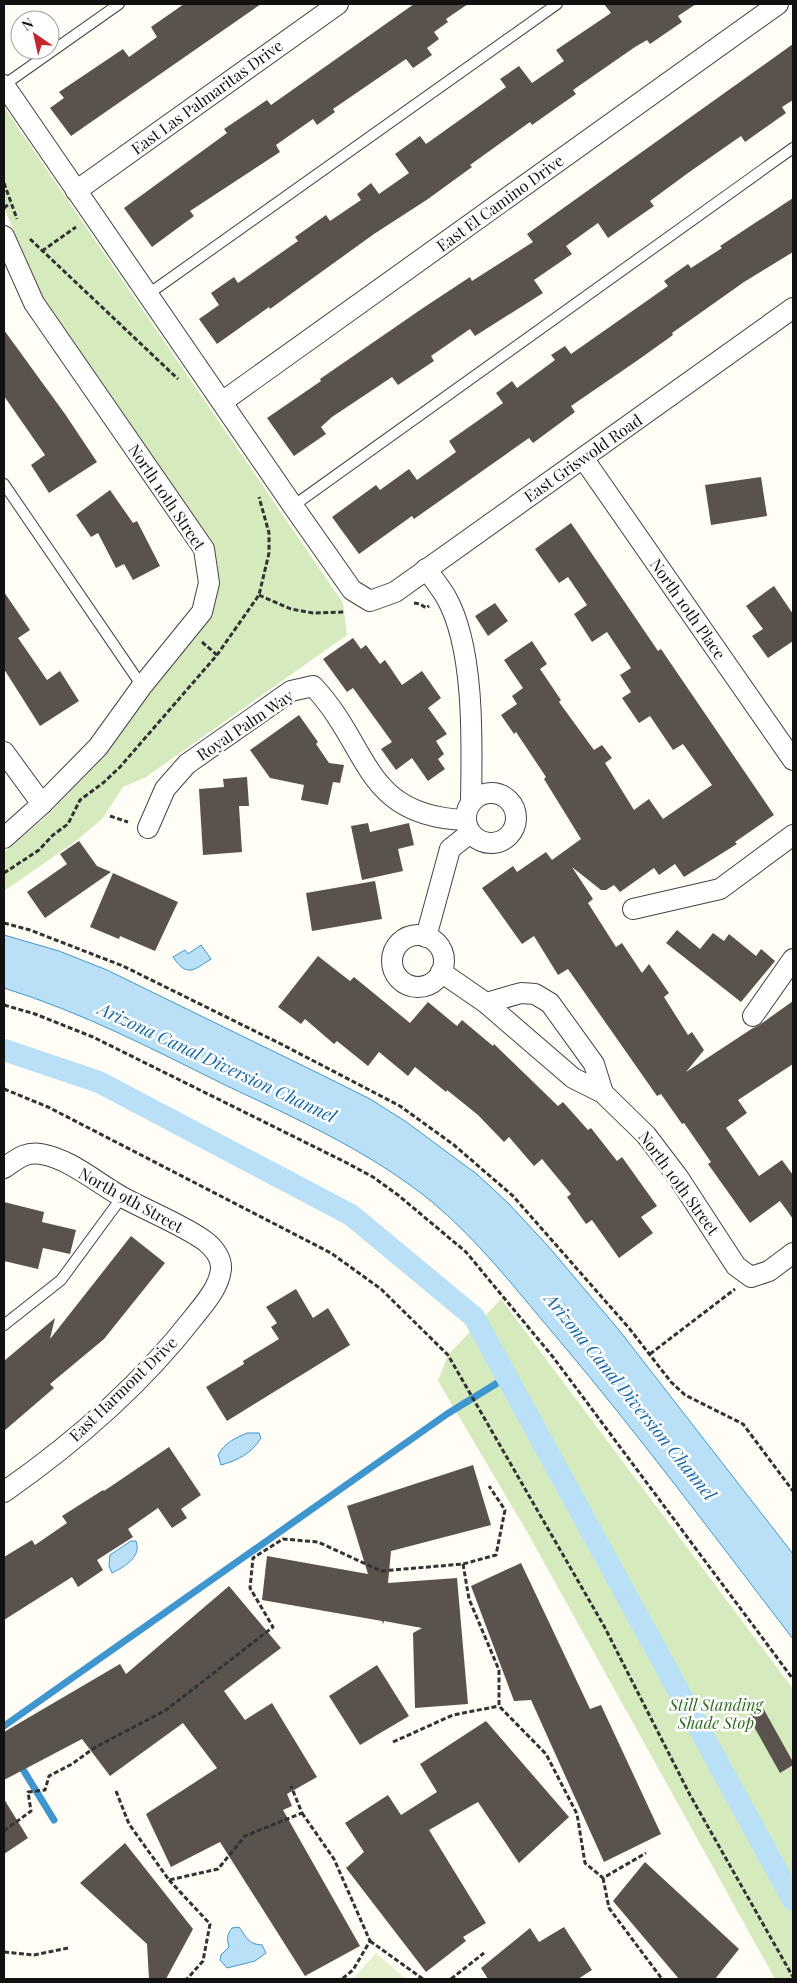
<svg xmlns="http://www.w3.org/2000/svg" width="797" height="1983" viewBox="0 0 797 1983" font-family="'Playfair Display',serif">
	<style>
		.green { fill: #d5ebbd }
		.pitch { fill: #e6f2cf }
		.water { fill: #b9e0f7; stroke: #3f96cf }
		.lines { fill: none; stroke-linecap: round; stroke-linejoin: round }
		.stream { stroke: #3f96cf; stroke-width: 7 }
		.canal { stroke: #b9e0f7; stroke-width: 22 }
		.building { fill: #5a524d }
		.service-casing { stroke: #444; stroke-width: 12 }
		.minor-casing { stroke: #444; stroke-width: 22 }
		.path { stroke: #333; stroke-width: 3; stroke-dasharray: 5 2.5; stroke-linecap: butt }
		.service { stroke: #fff; stroke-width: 10 }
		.minor { stroke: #fff; stroke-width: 20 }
		.labels { text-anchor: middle; stroke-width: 5; stroke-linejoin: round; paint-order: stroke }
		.street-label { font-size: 16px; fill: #111; stroke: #fff }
		.park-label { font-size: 16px; font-style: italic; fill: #2f6b1f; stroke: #fff }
		.water-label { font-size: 18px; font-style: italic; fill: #1768a6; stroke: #fff }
	</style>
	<rect width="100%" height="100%" fill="#fffdf5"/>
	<g class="green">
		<polygon points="4,107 343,603 347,635 146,777 123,787 102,819 72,844 4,891 4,852 47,816 106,753 145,698 211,616 219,583 213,545 43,298 4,208"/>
		<polygon points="501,1299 793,1689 793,1979 775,1979 526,1530 438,1381 448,1355"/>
	</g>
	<polygon class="pitch" points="376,1953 406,1979 353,1979"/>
	<g class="water">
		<path d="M4,935L59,951L107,970L324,1076L370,1099L405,1121L478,1175L509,1204L548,1246L619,1330L793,1554V1639C714,1536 637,1432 553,1333C514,1287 477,1239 431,1201C369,1151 297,1119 225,1085C150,1048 84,1013 4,988Z"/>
		<path d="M201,945L211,959C194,970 187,978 173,957L185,950L188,954Z"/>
		<path d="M247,1433H259L261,1438C251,1454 238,1460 221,1465L218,1455C225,1443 235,1438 247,1433Z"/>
		<path d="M131,1541H136C142,1557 124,1567 112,1573L109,1566L110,1555Z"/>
		<path d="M239,1927C247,1938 248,1944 262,1945L266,1953L255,1961L227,1968L220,1960L221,1955L229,1947C227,1939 226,1936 232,1928Z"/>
	</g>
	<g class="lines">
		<g class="stream">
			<polyline points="4,1726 447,1414 507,1377"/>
			<polyline points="19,1763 54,1820"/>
		</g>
		<polyline class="canal" points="4,1050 99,1082 351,1215 474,1317 793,1900"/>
	</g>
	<g class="building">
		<polygon points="184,4 261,4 71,136 50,108 64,98 59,92 123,49 129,57 157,37 151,27"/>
		<polygon points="414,4 468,4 446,19 448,22 434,32 439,39 427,48 432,55 413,68 406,59 333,109 335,112 317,125 313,119 276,145 280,152 190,211 194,216 152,247 124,208 227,133 224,129 267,100 271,105"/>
		<polygon points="604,4 696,4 678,16 682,22 650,44 647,40 635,47 573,90 576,94 532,125 530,122 470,165 472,167 428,199 374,234 270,309 269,307 217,344 199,319 219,305 211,293 234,277 238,283 298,241 295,237 326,215 330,221 361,200 357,194 371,183 379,194 409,173 395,154 420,136 426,144 506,87 500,79 519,66 532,83 564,61 556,50 611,13"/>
		<polygon points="793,44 793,100 782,107 786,113 745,142 741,136 688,173 650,201 654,206 608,238 598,223 566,246 572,254 534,280 543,293 475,336 470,329 431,356 434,361 398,385 392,377 332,417 321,427 326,434 294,456 267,418 321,381 320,379 423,308 470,277 472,281 533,242 527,234"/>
		<polygon points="793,198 793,252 744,282 672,333 673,335 638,360 571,406 575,412 533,443 529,438 414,519 412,516 359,554 332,517 376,485 380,490 409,469 417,480 456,452 449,441 503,403 496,393 512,381 517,388 555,360 551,355 565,346 571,354 668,286 664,281 688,264 691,268 722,248 720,246"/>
		<polygon points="4,330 65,414 97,462 49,493 31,465 45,455 4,396"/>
		<polygon points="761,477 767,516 711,525 705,485"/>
		<polygon points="110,490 133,523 137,521 160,566 133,580 124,564 116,568 98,533 91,537 76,515"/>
		<polygon points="571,523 658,651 661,649 774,815 735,842 737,844 684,877 675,864 659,875 654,868 620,892 614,885 606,890 601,890 572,867 593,899 588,903 616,947 622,943 642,973 649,964 669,993 664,997 688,1035 692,1032 704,1050 686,1072 753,1028 758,1026 793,1001 793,1064 738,1100 747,1113 726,1128 759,1176 782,1160 793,1175 793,1219 780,1201 750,1223 708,1164 711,1162 684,1123 682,1124 661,1094 657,1096 568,969 558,975 534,936 522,944 482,888 513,866 517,872 546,852 552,860 581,839 544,779 546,777 516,732 514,734 501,715 517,704 512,696 523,688 504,660 532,641 547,664 540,669 561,700 559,702 594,750 602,745 612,758 605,763 634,810 649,799 663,819 712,785 683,744 673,750 650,716 639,723 622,698 631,692 620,675 631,668 607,632 592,642 574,614 587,605 568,577 559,583 535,549"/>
		<polygon points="774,586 793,614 793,641 768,658 752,636 763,629 746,606"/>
		<polygon points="4,592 30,630 18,638 47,680 60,671 79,701 40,726 4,669"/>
		<polygon points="495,603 508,621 488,636 475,616"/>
		<polygon points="353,638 361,649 366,645 380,664 385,660 402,685 422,671 441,698 428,708 447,734 436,741 444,754 438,759 445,769 428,781 412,758 396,770 381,749 392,742 353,688 347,692 323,659"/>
		<polygon points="299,715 318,742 316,744 329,763 344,765 340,783 333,782 328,805 301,800 304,785 270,778 250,750"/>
		<polygon points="247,777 249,806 239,806 242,852 203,855 199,789 224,787 223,779"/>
		<polygon points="368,823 370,832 409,823 414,845 398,849 403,871 362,880 351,826"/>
		<polygon points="79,841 97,866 111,872 45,918 27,892 67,864 60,854"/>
		<polygon points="113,873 178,902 155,951 120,936 119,939 90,927"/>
		<polygon points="375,881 382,919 312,931 306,893"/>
		<polygon points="677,930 700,949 713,933 724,941 729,934 756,956 761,949 775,961 741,1002 666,943"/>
		<polygon points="318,956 350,981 354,977 410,1023 428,1002 457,1026 462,1020 493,1046 494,1044 558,1106 563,1102 588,1130 591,1128 617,1161 622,1157 657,1206 641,1217 653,1233 619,1258 592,1220 586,1224 567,1197 571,1194 542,1159 534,1166 509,1137 504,1142 478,1115 447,1090 446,1092 415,1067 408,1076 379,1052 368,1066 337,1041 334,1044 305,1019 301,1024 278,1007"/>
		<polygon points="4,1202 44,1212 42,1222 76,1230 70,1254 43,1248 38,1269 4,1261"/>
		<polygon points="131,1236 165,1263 104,1339 50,1384 54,1388 4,1431 4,1361 55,1318 50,1339"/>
		<polygon points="296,1289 313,1318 328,1308 350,1345 227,1421 206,1387 244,1364 243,1361 279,1339 271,1327 277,1323 266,1307"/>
		<polygon points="169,1447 201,1495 181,1509 187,1518 172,1528 158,1508 128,1529 133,1537 97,1560 103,1570 78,1587 72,1577 4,1620 4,1557 32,1540 35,1545 67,1523 62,1516 103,1490 104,1491"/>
		<polygon points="473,1465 491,1525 391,1551 388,1583 457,1578 468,1704 415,1708 413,1633 422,1628 384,1621 383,1624 382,1621 262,1600 267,1556 368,1574 347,1506"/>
		<polygon points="521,1563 590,1709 601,1705 661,1834 604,1862 531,1700 514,1701 471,1586"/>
		<polygon points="229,1586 281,1648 224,1691 245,1720 272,1703 317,1777 287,1794 292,1806 283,1810 360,1946 305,1976 220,1842 171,1867 146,1814 217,1768 183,1723 110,1776 82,1739 4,1780 4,1732 120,1664 126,1674"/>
		<polygon points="377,1665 409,1716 360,1745 329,1696"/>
		<polygon points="763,1708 793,1762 793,1765 780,1773 748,1716"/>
		<polygon points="486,1721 569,1817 519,1863 478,1802 429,1830 486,1923 463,1937 466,1941 426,1972 346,1868 364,1852 345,1823 388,1795 401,1815 437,1792 420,1764"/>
		<polygon points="4,1799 28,1838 4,1854"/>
		<polygon points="125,1843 193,1929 166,1979 149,1979 147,1944 80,1883"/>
		<polygon points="645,1862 739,1949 715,1979 679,1979 613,1901"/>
		<polygon points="564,1927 592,1970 578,1979 488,1979 481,1968 530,1928 539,1942"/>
	</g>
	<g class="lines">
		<g class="service-casing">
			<g id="service">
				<polyline points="4,85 119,4"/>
				<polyline points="147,295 557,4"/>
				<polyline points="4,484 142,686"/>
				<polyline points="293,506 793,148"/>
				<polyline points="4,1325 61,1280 122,1197"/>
			</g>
		</g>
		<g class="minor-casing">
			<g id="minor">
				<polyline points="4,85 293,506 352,590 370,601 395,592 793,308"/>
				<polyline points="76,191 338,4"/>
				<polyline points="4,236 34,303 204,549 209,583 202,612 142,686 98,747 42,804 4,838"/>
				<polyline points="222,402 778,4"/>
				<polyline points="583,458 793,760"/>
				<path d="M426,569C433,578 440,587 446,597C475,648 472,743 471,801"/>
				<polyline points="4,752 42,804"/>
				<circle cx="491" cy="818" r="25"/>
				<path d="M148,828L165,789L187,764L291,691L313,686C371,747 362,816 466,820"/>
				<polyline points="633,909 720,889 793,835"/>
				<circle cx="418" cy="961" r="26"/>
				<polyline points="426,937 450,849 470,833"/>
				<polyline points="441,972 486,1003 573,1078 603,1093 646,1135 678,1177 736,1266 751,1277 769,1271 793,1253"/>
				<polyline points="486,1003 521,993 535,994 550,1003 594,1064 603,1093"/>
				<polyline points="753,1016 793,959"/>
				<path d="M4,1168C16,1160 25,1151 41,1154C71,1159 98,1184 124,1198C148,1211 185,1226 205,1241C213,1247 222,1258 221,1269C219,1288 204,1304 193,1318C140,1386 74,1443 4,1492"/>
			</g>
		</g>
		<g class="path">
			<polyline points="4,183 17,219"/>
			<polyline points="4,208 10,203"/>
			<polyline points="30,239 178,379"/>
			<polyline points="42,251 76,227"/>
			<polyline points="259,595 291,609 313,613 344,612"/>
			<polyline points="414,603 420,604 426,608 429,606"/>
			<polyline points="202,642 217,655"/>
			<polyline points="110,816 128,822"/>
			<polyline points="4,873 39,850 53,835 68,824 80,800 103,783 120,767 217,655 259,595 269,553 269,533 259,497"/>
			<polyline points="4,923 30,930 123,966 283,1045 400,1106 454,1145 513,1196 629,1328 671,1382 685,1395 743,1424 793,1491"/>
			<polyline points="4,1005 35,1014 93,1037 345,1162 373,1177 398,1195 466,1252 553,1357 793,1679"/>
			<polyline points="4,1089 48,1107 331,1253 381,1289 448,1355 604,1626 690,1795 793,1977"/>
			<polyline points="650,1354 735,1289"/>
			<polyline points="463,1564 469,1599 499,1670 499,1706 546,1754 577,1814 585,1863 603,1878 646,1853"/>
			<polyline points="393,1742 453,1715 499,1706"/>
			<polyline points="116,1791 129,1824 169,1880 218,1869 245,1836 302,1813 291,1786"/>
			<polyline points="302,1813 334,1859 370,1941 353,1970 342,1979"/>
			<polyline points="4,1831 31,1811 28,1792 45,1790 49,1776 72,1764 94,1748 166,1710 273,1627 250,1588 253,1558 283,1539 318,1542 381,1571 463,1564 496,1555 505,1510 489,1486"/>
			<polyline points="603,1878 609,1908 662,1979"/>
			<polyline points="169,1880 210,1924 203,1961 187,1979"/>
			<polyline points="370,1941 423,1979"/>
			<polyline points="4,1952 34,1955 68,1948"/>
			<polyline points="451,1979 484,1953"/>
		</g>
		<use href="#service" class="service"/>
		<use href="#minor" class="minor"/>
	</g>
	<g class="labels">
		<g class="street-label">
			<text transform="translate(207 97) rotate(-36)" y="6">East Las Palmaritas Drive</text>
			<text transform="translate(500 203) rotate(-36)" y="6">East El Camino Drive</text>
			<text transform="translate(583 458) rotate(-35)" y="6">East Griswold Road</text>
			<text transform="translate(167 497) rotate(56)" y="6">North 10th Street</text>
			<text transform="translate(688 609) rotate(55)" y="6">North 10th Place</text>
			<text transform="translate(245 725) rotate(-34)" y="6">Royal Palm Way</text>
			<text transform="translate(679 1183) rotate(54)" y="6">North 10th Street</text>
			<text transform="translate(131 1200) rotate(29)" y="6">North 9th Street</text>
			<text transform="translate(123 1389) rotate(-44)" y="6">East Harmont Drive</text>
		</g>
		<g class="park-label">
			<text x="716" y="1711">Still Standing<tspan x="716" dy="18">Shade Stop</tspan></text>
		</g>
		<g class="water-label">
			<text transform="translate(217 1063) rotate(25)" y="6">Arizona Canal Diversion Channel</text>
			<text transform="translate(630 1397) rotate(51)" y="6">Arizona Canal Diversion Channel</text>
		</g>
	</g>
	<rect width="797" height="1983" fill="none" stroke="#111111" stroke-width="10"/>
	<g transform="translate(35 35) rotate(326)"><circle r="24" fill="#ffffff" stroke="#a0a0a0"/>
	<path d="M0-4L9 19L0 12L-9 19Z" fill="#c4262e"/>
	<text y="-8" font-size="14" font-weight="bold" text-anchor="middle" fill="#111111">N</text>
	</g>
</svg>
